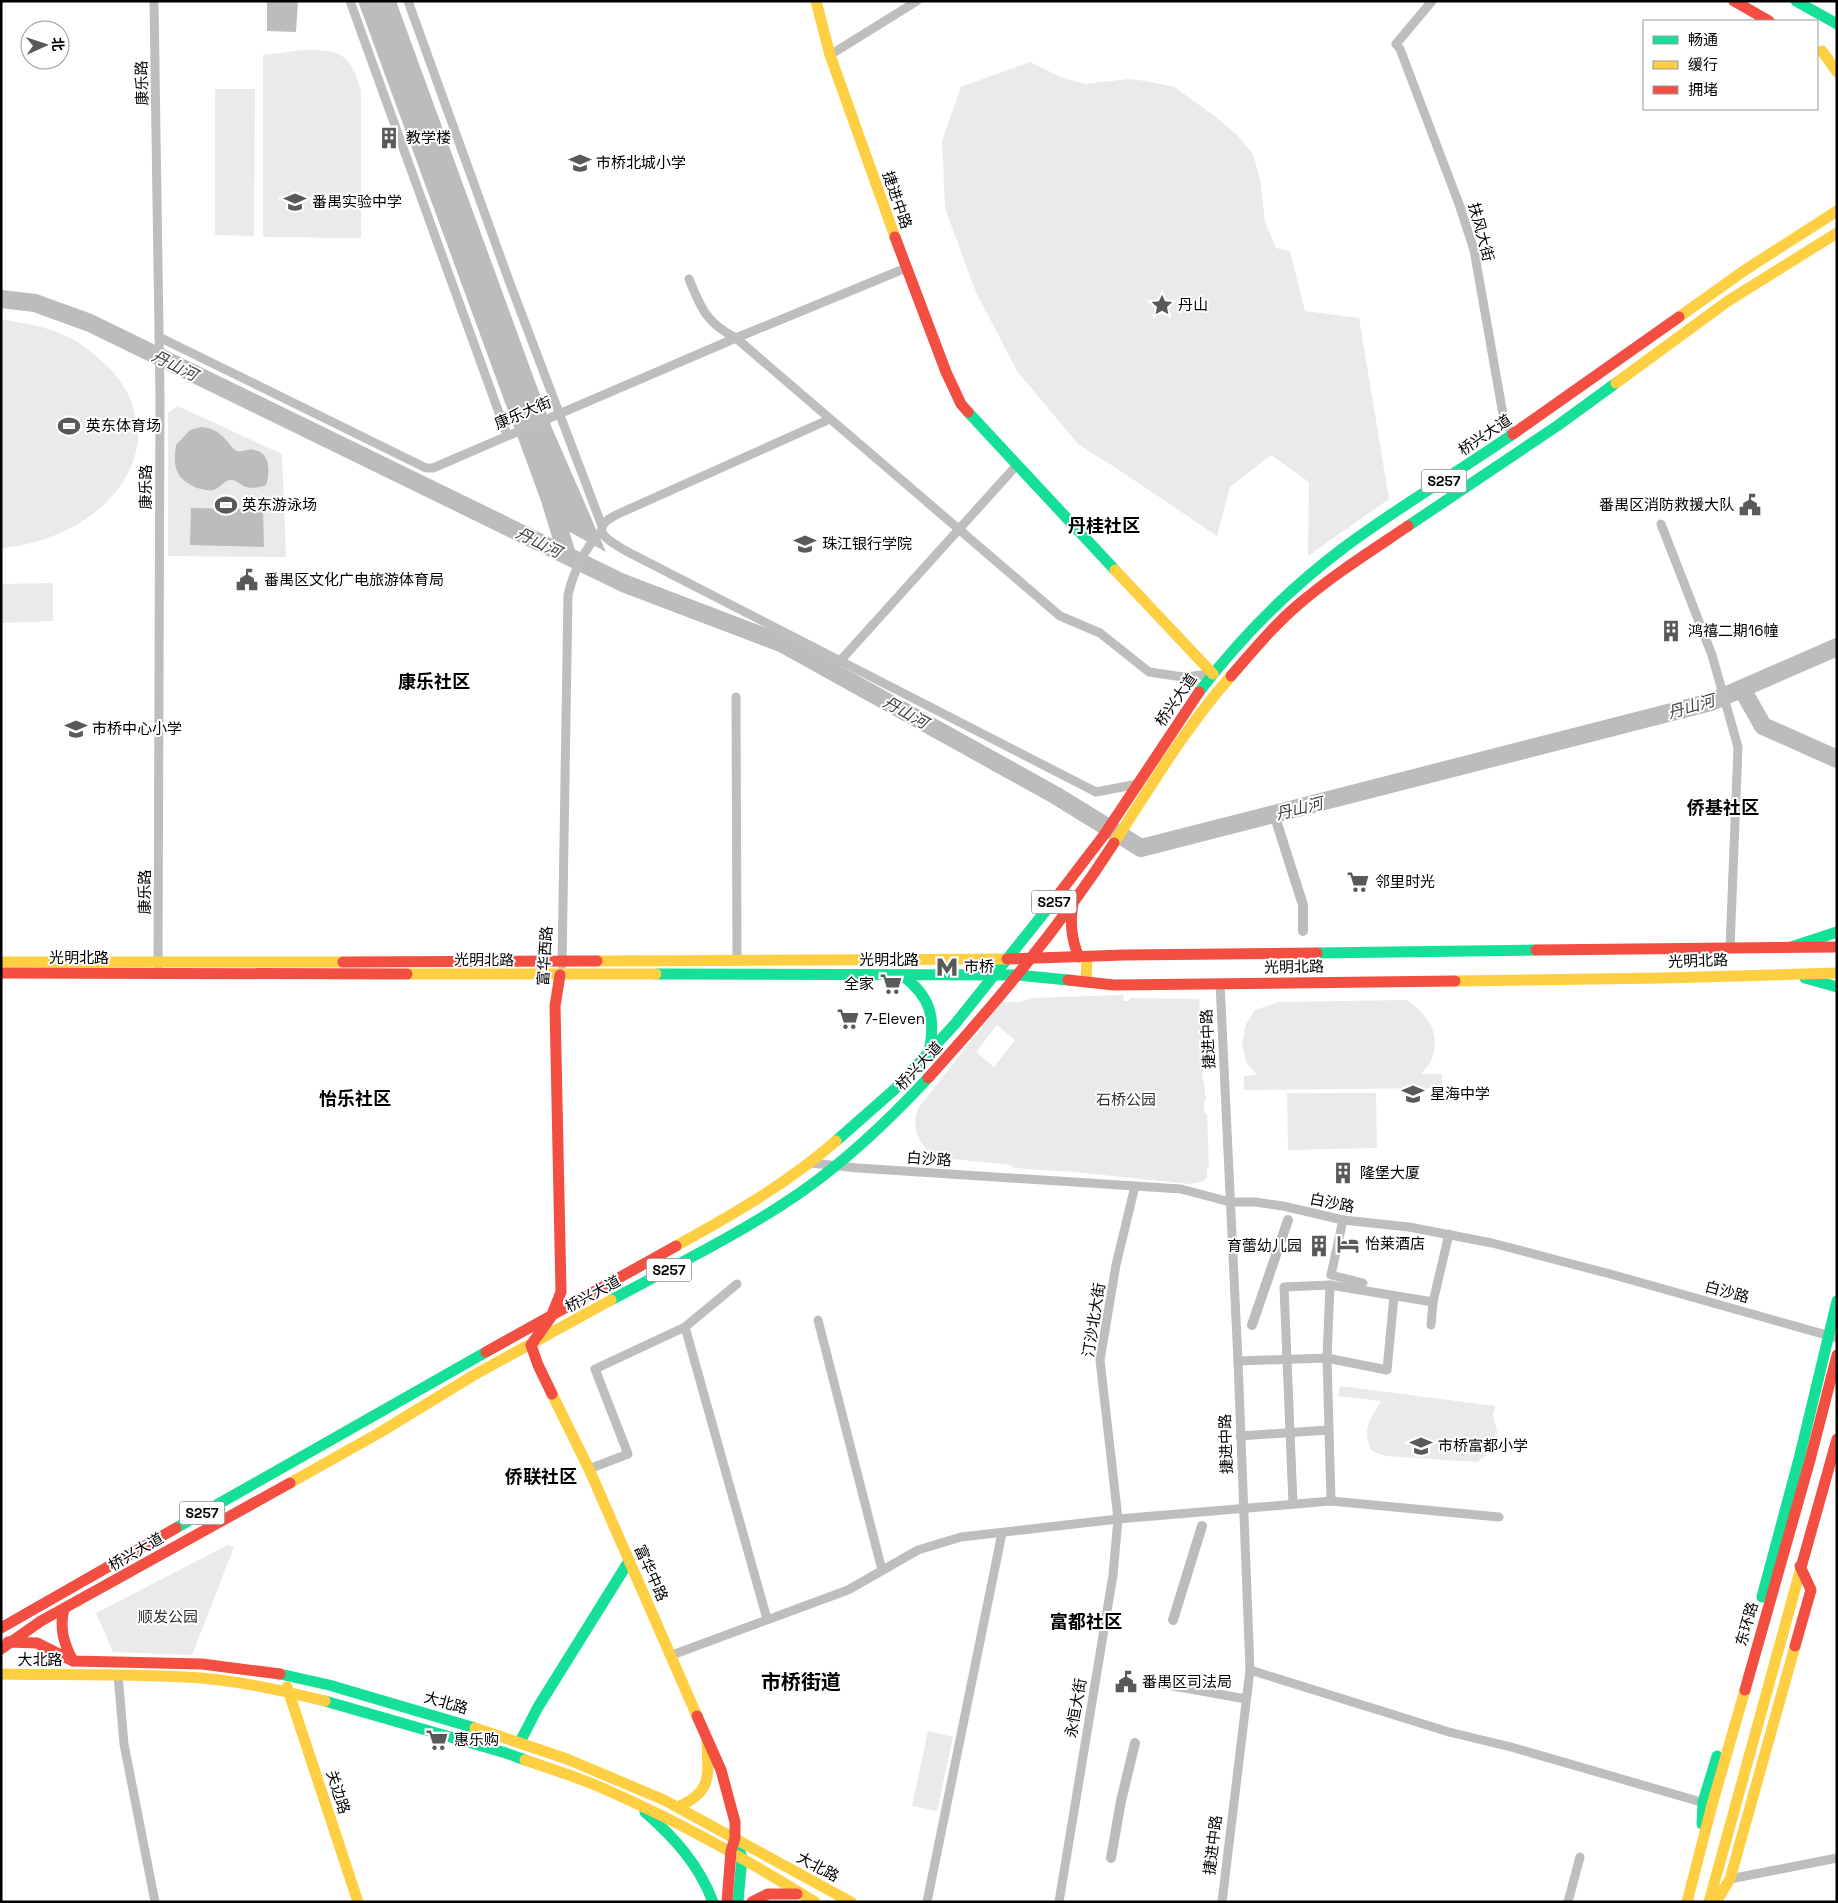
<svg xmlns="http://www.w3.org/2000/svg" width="1838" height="1903" viewBox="0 0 1838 1903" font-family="'Space Grotesk','Noto Sans SC',sans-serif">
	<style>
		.green { fill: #eaeaea; fill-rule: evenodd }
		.water { fill: #bcbcbc }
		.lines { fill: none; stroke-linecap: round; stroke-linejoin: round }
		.canal { stroke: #bcbcbc; stroke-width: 10 }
		.river { stroke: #bcbcbc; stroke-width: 18 }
		.street { stroke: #bebebe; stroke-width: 9 }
		.fast { stroke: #16e098; stroke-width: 11 }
		.slow { stroke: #ffcf43; stroke-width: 11 }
		.jam { stroke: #f24e42; stroke-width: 11 }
		.labels { text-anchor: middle; stroke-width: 4; stroke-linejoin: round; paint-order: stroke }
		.shield { fill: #fff; stroke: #4c4c4c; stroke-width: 1 }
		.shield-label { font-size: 14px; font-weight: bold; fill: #000 }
		.street-label { font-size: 15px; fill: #000; stroke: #fff }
		.poi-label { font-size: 15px; fill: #000; stroke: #fff; text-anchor: start }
		.park-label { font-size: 15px; fill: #303030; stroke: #fff }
		.water-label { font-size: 16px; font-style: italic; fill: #414141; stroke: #fff }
		.quarter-label { font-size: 18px; font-weight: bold; fill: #000; stroke: #fff }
		.district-label { font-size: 20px; font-weight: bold; fill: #000; stroke: #fff }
	</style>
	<rect width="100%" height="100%" fill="#fff"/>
	<g class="green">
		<path d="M304,50C343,49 350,55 361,91V238L263,237V55Z"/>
		<polygon points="1030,62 1061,77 1085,84 1129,79 1146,81 1174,87 1216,117 1236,134 1253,154 1260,179 1265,222 1276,248 1290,251 1305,311 1359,318 1389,499 1308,556 1309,482 1271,455 1230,487 1217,536 1116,468 1078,444 1017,371 975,290 945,208 942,141 961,87"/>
		<polygon points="215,89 255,89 254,236 215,235"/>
		<path d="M1,319C22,323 45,326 64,335C81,342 94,354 107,366C124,382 133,400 136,422C137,428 139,435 138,441C130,505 60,544 1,548Z"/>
		<polygon points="178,406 282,454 286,557 168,556 168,413"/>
		<polygon points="53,583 53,621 1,623 1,584"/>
		<path d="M1123,995L1124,1001H1129V998L1199,999L1200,1011L1202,1015L1204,1049L1201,1050L1202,1053H1204V1070L1202,1071L1206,1100L1204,1101V1112L1207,1114L1209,1166L1207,1167V1177L1202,1182L1190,1184L1074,1172L1013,1168L1012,1165L942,1158C920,1151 909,1128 919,1107L1002,1002H1020L1031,998ZM997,1025L1015,1040L994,1067L976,1052Z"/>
		<path d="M1406,1000C1428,1014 1442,1034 1431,1061C1429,1065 1424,1070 1421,1074H1442V1088L1244,1090V1076L1257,1075L1246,1062L1242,1043L1246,1024L1255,1010L1279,1002Z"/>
		<polygon points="1287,1093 1376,1093 1377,1148 1288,1150"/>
		<path d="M1340,1386L1495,1406L1493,1415L1497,1431L1496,1443L1490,1453L1477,1462L1385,1456L1372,1451C1361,1429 1370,1420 1381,1401L1338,1396Z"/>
		<polygon points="228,1545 234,1547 192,1655 113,1652 96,1613"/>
		<polygon points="928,1731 953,1737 937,1811 912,1806"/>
	</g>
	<g class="water">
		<polygon points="267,1 298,1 296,32 267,31"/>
		<polygon points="358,1 396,1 552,428 606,552 548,520"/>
		<path d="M201,427C213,428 219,432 227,441C230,444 232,448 235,450C241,454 247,448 254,450C271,453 270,472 266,485C259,488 250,489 243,486C240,484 237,481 233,480C224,479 221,488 213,490C200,492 179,482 176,468C174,461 175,453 176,445L190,430Z"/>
		<polygon points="191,508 263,509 264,547 190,545"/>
	</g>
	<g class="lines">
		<g class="canal">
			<polyline points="1274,814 1303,905 1303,931"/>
			<polyline points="1252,1325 1288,1220"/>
			<polyline points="1173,1620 1202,1526"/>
			<polyline points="1111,1858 1121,1801 1135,1743"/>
		</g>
		<g class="river">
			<polyline points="1,299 35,303 90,323 623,583 781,643 1055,795 1141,848 1711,702 1837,647"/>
			<polyline points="551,503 567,555"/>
			<polyline points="1742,689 1763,726 1837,759"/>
		</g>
		<g class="street">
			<polyline points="154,1 160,398 158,968"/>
			<polyline points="350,1 507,435"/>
			<polyline points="408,1 508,278 602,526"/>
			<polyline points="1432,1 1396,44 1400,49 1459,204 1474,250 1504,420 1513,434"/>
			<polyline points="830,55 917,1"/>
			<path d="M689,279C701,308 706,323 736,338L1060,616L1100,633L1149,672L1183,677L1213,674"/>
			<polyline points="159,337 426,468 433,468 736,338 906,268"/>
			<path d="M830,419L618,514C587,529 606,539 626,551L1096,792L1138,784"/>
			<polyline points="1661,524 1712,655 1738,747 1730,948"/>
			<polyline points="840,661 1016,466"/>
			<polyline points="736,697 737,961"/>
			<path d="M562,965L568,595C573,573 585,547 601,532"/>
			<polyline points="1220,983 1238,1361 1250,1670 1222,1902"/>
			<polyline points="811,1163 858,1168 1181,1189 1230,1202 1255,1202 1283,1206 1343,1220 1409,1227 1492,1243 1614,1275 1837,1338"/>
			<polyline points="1343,1220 1331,1275 1363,1283"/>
			<polyline points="818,1320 882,1570"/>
			<polyline points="1431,1325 1433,1302"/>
			<polyline points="685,1327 767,1619"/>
			<polyline points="1238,1361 1327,1358 1330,1285 1433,1302 1449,1234"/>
			<polyline points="1240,1436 1328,1430"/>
			<polyline points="589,1469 628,1454 595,1369 685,1327 737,1284"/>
			<polyline points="1331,1501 1327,1358 1387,1370 1394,1296"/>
			<polyline points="1293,1504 1284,1287 1330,1285"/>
			<polyline points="672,1655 848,1590 918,1550 961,1537 1118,1519 1331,1501 1499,1517"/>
			<polyline points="1250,1670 1449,1732 1511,1747 1708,1804"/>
			<polyline points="118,1675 124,1744 155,1902"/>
			<polyline points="1151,1682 1246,1699"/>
			<polyline points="1730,1879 1837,1858"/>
			<polyline points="927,1902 1002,1533"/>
			<polyline points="1059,1902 1113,1575 1118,1519 1100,1360 1116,1265 1135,1186"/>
			<polyline points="1568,1902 1580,1857"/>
		</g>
		<g class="fast">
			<polyline points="1796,1 1837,24"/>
			<polyline points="968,412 1115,570"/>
			<polyline points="1408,526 1557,426 1616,383"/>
			<path d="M1199,692C1241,637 1291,587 1346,546C1400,506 1458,472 1513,434"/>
			<polyline points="1791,947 1837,932"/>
			<polyline points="1317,953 1536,950"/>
			<polyline points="656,974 1017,975 1068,980"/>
			<path d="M902,975C931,997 936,1017 929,1052"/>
			<polyline points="1805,978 1837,987"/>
			<polyline points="836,1141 895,1089 955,1024 1052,903"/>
			<path d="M611,1300C676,1265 744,1232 804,1190C849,1158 890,1119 928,1078"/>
			<polyline points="176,1528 486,1352"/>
			<polyline points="1762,1597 1800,1455 1837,1301"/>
			<polyline points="280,1674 329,1685 475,1728"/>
			<polyline points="325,1701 506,1753 525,1760"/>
			<polyline points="520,1742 538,1707 629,1561"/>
			<path d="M645,1812C675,1838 699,1865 713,1902"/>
			<polyline points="1702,1824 1703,1802 1717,1756"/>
			<polyline points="738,1902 742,1857 740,1852"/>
		</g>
		<g class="slow">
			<polyline points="816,1 830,55 895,237"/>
			<polyline points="1822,51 1837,72"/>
			<polyline points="1679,317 1745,270 1837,211"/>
			<polyline points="1616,383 1728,301 1837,233"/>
			<polyline points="1115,570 1213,674"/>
			<path d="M1114,843C1151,786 1186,727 1231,676"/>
			<polyline points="597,961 1007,959"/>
			<polyline points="1,962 343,962"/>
			<polyline points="407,974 656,974"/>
			<polyline points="1455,981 1663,978 1837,973"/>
			<polyline points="1086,982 1087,957"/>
			<path d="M676,1246C732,1215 788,1183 836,1141"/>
			<polyline points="552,1394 589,1469 697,1716"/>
			<polyline points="290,1483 379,1433 474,1375 611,1300"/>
			<path d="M1,1674C62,1675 124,1674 185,1677C232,1679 279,1690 325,1701"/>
			<polyline points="287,1687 358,1902"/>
			<polyline points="475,1728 567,1759 664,1800 851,1902"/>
			<path d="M525,1760C554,1770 584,1779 611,1792C682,1823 749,1861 815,1902"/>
			<path d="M678,1807C713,1791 708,1776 707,1742"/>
			<polyline points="1687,1902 1712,1805 1745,1690"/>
			<polyline points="1709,1902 1802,1564"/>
			<polyline points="1716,1902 1730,1879 1795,1646"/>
		</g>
		<g class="jam">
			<polyline points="1734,1 1769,21"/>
			<polyline points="895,237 946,372 961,404 968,412"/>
			<polyline points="1513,434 1679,317"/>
			<path d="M1231,676C1253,651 1274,625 1299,604C1333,575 1371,551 1408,526"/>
			<polyline points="1052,903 1104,835 1199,692"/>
			<path d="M1073,903C1070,923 1071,939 1079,957"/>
			<polyline points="1536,950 1837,947"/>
			<polyline points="1007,959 1124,955 1317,953"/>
			<polyline points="343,962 597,961"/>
			<polyline points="1,973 407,974"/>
			<polyline points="1068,980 1114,985 1455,981"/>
			<path d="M928,1078C995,1004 1060,927 1114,843"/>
			<polyline points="486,1352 676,1246"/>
			<polyline points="552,1394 538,1365 531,1345 551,1317 561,1292 555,1006 560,975"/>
			<polyline points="1802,1564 1837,1439"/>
			<path d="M64,1609C59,1628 64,1644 73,1661"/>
			<polyline points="1,1628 176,1528"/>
			<polyline points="8,1642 37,1643 73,1661 202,1664 280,1674"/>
			<polyline points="1795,1646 1811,1590 1800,1566"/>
			<polyline points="1,1649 41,1621 290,1483"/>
			<polyline points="1745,1690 1810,1460 1837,1355"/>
			<polyline points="697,1716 721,1770 735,1822 735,1838 731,1851 727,1902"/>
			<polyline points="752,1902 768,1894 797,1894"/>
		</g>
	</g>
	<defs>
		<g id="building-bare" transform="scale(1.725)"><path d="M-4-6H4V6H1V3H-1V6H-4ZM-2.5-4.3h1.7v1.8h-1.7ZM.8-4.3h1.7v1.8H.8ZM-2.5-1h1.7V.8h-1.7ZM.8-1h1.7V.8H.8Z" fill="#595959" stroke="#fff" stroke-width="2.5" paint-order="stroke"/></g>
		<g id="school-bare" transform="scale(1.725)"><path d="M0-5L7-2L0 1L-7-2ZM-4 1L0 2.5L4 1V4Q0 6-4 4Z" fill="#595959" stroke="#fff" stroke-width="2.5" paint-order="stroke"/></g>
		<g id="sight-bare" transform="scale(1.725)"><path d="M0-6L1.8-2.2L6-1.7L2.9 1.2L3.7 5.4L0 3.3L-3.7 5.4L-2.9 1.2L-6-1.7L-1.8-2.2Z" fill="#595959" stroke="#fff" stroke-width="2.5" paint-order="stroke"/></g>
		<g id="stadium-bare" transform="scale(1.725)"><path d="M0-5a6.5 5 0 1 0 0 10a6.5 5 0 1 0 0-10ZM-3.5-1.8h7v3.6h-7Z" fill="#595959" stroke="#fff" stroke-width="2.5" paint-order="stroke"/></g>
		<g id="civic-bare" transform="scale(1.725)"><path d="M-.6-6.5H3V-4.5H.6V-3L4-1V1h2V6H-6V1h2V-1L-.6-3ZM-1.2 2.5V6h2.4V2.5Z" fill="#595959" stroke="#fff" stroke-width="2.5" paint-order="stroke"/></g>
		<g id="supermarket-bare" transform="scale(1.725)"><path d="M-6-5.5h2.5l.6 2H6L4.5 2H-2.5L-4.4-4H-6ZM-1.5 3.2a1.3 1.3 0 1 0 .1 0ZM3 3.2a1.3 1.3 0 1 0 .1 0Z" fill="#595959" stroke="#fff" stroke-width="2.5" paint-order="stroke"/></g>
		<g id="metro-bare" transform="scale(1.725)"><path d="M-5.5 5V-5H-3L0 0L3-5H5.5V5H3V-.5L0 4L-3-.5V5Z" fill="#595959" stroke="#fff" stroke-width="2.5" paint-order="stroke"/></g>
		<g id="hotel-bare" transform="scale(1.725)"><path d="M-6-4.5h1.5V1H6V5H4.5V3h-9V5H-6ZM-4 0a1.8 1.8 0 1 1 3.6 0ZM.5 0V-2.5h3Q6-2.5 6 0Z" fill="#595959" stroke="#fff" stroke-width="2.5" paint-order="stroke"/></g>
	</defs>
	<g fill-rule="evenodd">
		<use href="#building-bare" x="389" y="138"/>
		<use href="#school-bare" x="580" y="163"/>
		<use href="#school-bare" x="295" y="202"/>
		<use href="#sight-bare" x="1162" y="305"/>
		<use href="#stadium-bare" x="69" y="426"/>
		<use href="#stadium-bare" x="226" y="505"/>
		<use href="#civic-bare" x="1750" y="505"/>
		<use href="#school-bare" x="805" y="544"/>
		<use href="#civic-bare" x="247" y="580"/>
		<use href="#building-bare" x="1671" y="631"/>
		<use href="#school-bare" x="76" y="729"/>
		<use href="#supermarket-bare" x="1358" y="882"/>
		<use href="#metro-bare" x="947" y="967"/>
		<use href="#supermarket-bare" x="891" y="984"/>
		<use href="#supermarket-bare" x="848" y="1019"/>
		<use href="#school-bare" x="1413" y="1094"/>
		<use href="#building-bare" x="1343" y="1173"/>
		<use href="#hotel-bare" x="1348" y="1244"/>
		<use href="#building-bare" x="1319" y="1246"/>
		<use href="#school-bare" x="1421" y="1446"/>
		<use href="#civic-bare" x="1126" y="1682"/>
		<use href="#supermarket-bare" x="437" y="1740"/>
	</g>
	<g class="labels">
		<g class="shield">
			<rect x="1421.5" y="469.5" width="45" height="23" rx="4"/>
			<rect x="1031.5" y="890.5" width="45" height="23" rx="4"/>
			<rect x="646.5" y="1258.5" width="45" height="23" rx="4"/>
			<rect x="179.5" y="1501.5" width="45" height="23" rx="4"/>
		</g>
		<g class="shield-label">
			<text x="1444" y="486">S257</text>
			<text x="1054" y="907">S257</text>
			<text x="669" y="1275">S257</text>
			<text x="202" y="1518">S257</text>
		</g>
		<g class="street-label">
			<text transform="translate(142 83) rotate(-91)" y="5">康乐路</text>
			<text transform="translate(897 200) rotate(71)" y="5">捷进中路</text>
			<text transform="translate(1481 232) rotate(75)" y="5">扶风大街</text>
			<text transform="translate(523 413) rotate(-23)" y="5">康乐大街</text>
			<text transform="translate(1485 435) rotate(-34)" y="5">桥兴大道</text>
			<text transform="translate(146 487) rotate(-90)" y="5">康乐路</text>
			<text transform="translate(1176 700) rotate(-55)" y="5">桥兴大道</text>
			<text transform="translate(145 892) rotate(-90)" y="5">康乐路</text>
			<text transform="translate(545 956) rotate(-86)" y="5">富华西路</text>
			<text x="79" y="963">光明北路</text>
			<text transform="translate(484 960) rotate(1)" y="5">光明北路</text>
			<text x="889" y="965">光明北路</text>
			<text transform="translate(1698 961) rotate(-2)" y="5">光明北路</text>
			<text transform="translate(1294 967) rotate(-1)" y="5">光明北路</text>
			<text transform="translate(1208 1039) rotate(-93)" y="5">捷进中路</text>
			<text transform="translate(919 1066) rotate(-47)" y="5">桥兴大道</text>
			<text transform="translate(929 1159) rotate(4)" y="5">白沙路</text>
			<text transform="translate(1332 1203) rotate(11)" y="5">白沙路</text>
			<text transform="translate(1727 1292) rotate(15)" y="5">白沙路</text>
			<text transform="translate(593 1294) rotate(-28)" y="5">桥兴大道</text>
			<text transform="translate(1094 1320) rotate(-81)" y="5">汀沙北大街</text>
			<text transform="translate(1226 1444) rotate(-92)" y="5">捷进中路</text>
			<text transform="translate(136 1552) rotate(-30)" y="5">桥兴大道</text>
			<text transform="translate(651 1573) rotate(66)" y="5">富华中路</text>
			<text transform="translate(1747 1624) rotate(-74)" y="5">东环路</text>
			<text x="40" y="1665">大北路</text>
			<text transform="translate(446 1703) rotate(16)" y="5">大北路</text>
			<text transform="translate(1076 1708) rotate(-80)" y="5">永恒大街</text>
			<text transform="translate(338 1792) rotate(72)" y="5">关边路</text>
			<text transform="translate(1213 1845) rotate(-83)" y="5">捷进中路</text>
			<text transform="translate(818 1867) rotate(28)" y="5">大北路</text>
		</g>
		<g class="poi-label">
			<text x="406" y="143">教学楼</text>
			<text x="596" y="168">市桥北城小学</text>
			<text x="312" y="207">番禺实验中学</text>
			<text x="1178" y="310">丹山</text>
			<text x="86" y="431">英东体育场</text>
			<text x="242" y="510">英东游泳场</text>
			<text x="1734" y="510" text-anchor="end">番禺区消防救援大队</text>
			<text x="822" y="549">珠江银行学院</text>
			<text x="264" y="585">番禺区文化广电旅游体育局</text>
			<text x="1688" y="636">鸿禧二期16幢</text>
			<text x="92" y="734">市桥中心小学</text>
			<text x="1375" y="887">邻里时光</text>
			<text x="964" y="972">市桥</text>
			<text x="874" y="989" text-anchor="end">全家</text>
			<text x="864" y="1024">7-Eleven</text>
			<text x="1430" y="1099">星海中学</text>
			<text x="1360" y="1178">隆堡大厦</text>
			<text x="1365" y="1249">怡莱酒店</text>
			<text x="1302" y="1251" text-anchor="end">育蕾幼儿园</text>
			<text x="1438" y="1451">市桥富都小学</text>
			<text x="1142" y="1687">番禺区司法局</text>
			<text x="454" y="1745">惠乐购</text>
		</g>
		<g class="park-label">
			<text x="1126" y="1105">石桥公园</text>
			<text x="168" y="1622">顺发公园</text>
		</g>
		<g class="water-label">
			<text transform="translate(175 365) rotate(26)" y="6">丹山河</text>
			<text transform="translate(539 542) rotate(26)" y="6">丹山河</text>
			<text transform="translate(1691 706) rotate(-16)" y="6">丹山河</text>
			<text transform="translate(906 712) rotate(29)" y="6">丹山河</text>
			<text transform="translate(1299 808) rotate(-14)" y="6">丹山河</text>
		</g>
		<g class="quarter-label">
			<text x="1104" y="532">丹桂社区</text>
			<text x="434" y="688">康乐社区</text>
			<text x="1723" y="814">侨基社区</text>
			<text x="355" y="1105">怡乐社区</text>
			<text x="541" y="1483">侨联社区</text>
			<text x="1086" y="1628">富都社区</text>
		</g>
		<g class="district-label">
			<text x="801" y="1689">市桥街道</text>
		</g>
	</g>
	<rect width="1838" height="1903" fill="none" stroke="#000000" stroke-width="5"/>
	<rect x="1643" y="20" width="175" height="90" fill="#ffffff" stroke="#999999"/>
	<rect x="1653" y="36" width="25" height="8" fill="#16e098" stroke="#999999"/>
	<text x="1688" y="45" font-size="15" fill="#000000">畅通</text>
	<rect x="1653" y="61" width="25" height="8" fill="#ffcf43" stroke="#999999"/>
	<text x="1688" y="70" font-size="15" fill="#000000">缓行</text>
	<rect x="1653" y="86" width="25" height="8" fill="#f24e42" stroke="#999999"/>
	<text x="1688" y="95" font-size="15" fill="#000000">拥堵</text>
	<g transform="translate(45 45) rotate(87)"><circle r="24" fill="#ffffff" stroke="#999999"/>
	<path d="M0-4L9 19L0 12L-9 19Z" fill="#595959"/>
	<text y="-8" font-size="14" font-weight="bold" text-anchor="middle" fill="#000000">北</text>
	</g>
</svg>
